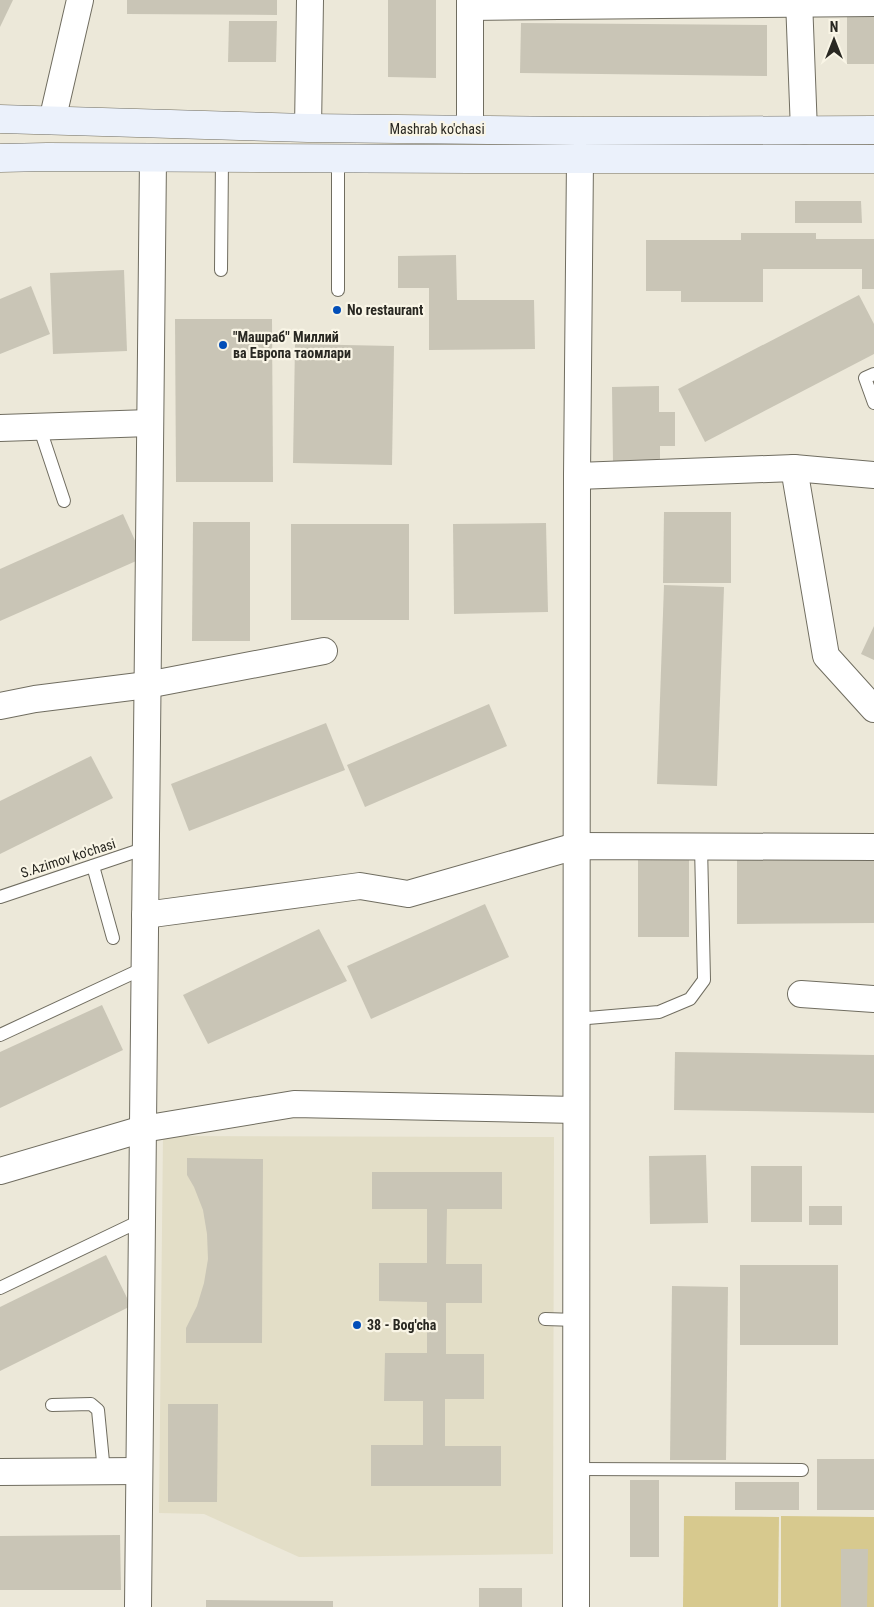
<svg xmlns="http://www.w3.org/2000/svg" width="874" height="1607" viewBox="0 0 874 1607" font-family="'Roboto Condensed',sans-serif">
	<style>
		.built { fill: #e3dec7 }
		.green { fill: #d7c98e }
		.building { fill: #c9c5b6 }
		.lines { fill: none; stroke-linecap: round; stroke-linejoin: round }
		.service-casing { stroke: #706d60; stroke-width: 14 }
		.minor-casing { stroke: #706d60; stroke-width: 28 }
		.secondary-casing { stroke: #706d60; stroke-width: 29 }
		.service { stroke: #fff; stroke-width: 12 }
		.minor { stroke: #fff; stroke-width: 26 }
		.secondary { stroke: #ebf1fb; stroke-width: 28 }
		.poi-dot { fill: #024eb8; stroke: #f9f5e6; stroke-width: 2 }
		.labels { text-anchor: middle; stroke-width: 4.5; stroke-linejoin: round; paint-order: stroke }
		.street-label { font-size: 14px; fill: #292822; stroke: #f9f5e6 }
		.poi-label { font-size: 14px; font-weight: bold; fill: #292822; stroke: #f9f5e6; text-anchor: start }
	</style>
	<rect width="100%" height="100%" fill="#ece8d9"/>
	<polygon class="built" points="163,1136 554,1137 553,1554 299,1557 204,1514 159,1513"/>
	<g class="green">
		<polygon points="684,1516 779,1517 778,1607 683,1607"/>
		<polygon points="781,1516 874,1517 874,1607 781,1607"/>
	</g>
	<g class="building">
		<polygon points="0,0 13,0 0,27"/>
		<polygon points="127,0 277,0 277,15 127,14"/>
		<polygon points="388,0 436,0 436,78 388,77"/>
		<polygon points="847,13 874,14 874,64 847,64"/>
		<polygon points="229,21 277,21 276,62 228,62"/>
		<polygon points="521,23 767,25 767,76 520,73"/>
		<polygon points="795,201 861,201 862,223 795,223"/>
		<polygon points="741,233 816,233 816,239 874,239 874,289 862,289 862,269 763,269 763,302 681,302 681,291 646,291 646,240 741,240"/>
		<polygon points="456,255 457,300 534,300 535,349 429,350 429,288 398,288 398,256"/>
		<polygon points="124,270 127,351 53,354 50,273"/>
		<polygon points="31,286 50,334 0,354 0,299"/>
		<polygon points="859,295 874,324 874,354 705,442 678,389"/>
		<polygon points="175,319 272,319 273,482 176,482"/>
		<polygon points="295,344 394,346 392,465 293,463"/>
		<polygon points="659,386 659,412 675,412 675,446 660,446 660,463 613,463 612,387"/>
		<polygon points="664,512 731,512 731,583 663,583"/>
		<polygon points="123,514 143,558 0,621 0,569"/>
		<polygon points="193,522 250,522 250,641 192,641"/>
		<polygon points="546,523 548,612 454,614 453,524"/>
		<rect x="291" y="524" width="118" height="96"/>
		<polygon points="664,585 724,587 717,786 657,784"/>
		<polygon points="874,626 874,660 861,654"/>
		<polygon points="489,704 507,746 365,807 347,765"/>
		<polygon points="326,723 345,770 189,831 171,784"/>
		<polygon points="91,756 113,798 0,854 0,801"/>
		<rect x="638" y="848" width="51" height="89"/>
		<polygon points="874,859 874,923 737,924 737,860"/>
		<polygon points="485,904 509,957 371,1019 347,966"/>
		<polygon points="319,929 347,981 208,1044 183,995"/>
		<polygon points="102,1005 123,1050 0,1108 0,1052"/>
		<polygon points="675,1052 874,1055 874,1113 674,1110"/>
		<polygon points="706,1155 708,1223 650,1224 649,1156"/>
		<polygon points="187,1158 263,1159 262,1343 186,1343 186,1328 197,1306 204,1283 208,1259 207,1234 203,1210 194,1187 187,1175"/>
		<rect x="751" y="1166" width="51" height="56"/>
		<polygon points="372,1172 502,1172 502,1209 447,1209 446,1264 482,1264 482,1303 446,1303 446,1354 484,1354 484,1399 445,1399 445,1446 501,1446 501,1486 371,1486 371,1445 423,1445 423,1401 384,1401 385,1353 427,1353 427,1302 379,1301 379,1263 427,1263 427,1209 372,1209"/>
		<rect x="809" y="1206" width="33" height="19"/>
		<polygon points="106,1255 131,1306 0,1371 0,1307"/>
		<rect x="740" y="1265" width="98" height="80"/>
		<polygon points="672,1286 728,1287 726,1460 670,1460"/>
		<polygon points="168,1404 218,1404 217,1502 168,1502"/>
		<rect x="817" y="1459" width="57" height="51"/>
		<rect x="630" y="1480" width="29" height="77"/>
		<rect x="735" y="1482" width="64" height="28"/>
		<polygon points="120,1535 121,1590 0,1590 0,1536"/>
		<polygon points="841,1549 868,1549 867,1607 841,1607"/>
		<rect x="479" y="1588" width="43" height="19"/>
		<polygon points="206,1600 333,1601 333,1607 206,1607"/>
	</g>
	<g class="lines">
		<g class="service-casing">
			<g id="service">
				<polyline points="338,159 338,290"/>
				<polyline points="221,270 222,158"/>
				<polyline points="874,374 865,378 874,403"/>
				<polyline points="38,427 39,426 64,501"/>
				<polyline points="93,866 113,938"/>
				<polyline points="0,897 146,848"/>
				<polyline points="576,1019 659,1012 690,999 704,980 701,846"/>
				<polyline points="0,1035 144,968"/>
				<polyline points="0,1288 142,1220"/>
				<polyline points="545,1319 576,1320"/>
				<polyline points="52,1405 91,1404 98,1410 104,1472"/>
				<polyline points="576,1469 802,1470"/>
			</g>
		</g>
		<g class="minor-casing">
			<g id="minor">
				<polyline points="470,0 470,129"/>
				<polyline points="799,0 804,131"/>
				<polyline points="470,7 874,3"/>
				<polyline points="52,121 80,0"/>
				<polyline points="308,128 310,0"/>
				<polyline points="0,428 150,423"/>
				<polyline points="794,468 874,475"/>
				<polyline points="577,476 794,468 826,656 874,709"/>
				<polyline points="0,706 35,699 147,685 324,651"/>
				<polyline points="145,915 360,886 408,894 576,846 874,847"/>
				<polyline points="801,994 874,999"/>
				<polyline points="0,1171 143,1129 294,1104 576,1110"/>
				<polyline points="0,1472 139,1471"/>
				<polyline points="138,1607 153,158"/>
				<polyline points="576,1607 577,476 580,159"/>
			</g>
		</g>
		<g class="secondary-casing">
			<g id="secondary">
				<polyline points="0,119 308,128 577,131 874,130"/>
				<polyline points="0,158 47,157 470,159 874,159"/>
			</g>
		</g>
		<use href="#service" class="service"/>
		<use href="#minor" class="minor"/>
		<use href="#secondary" class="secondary"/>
	</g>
	<g class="poi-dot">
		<circle cx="337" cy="310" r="5"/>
		<circle cx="223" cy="345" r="5"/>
		<circle cx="357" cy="1325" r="5"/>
	</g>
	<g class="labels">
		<g class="street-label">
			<text x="437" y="134">Mashrab ko'chasi</text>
			<text transform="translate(68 858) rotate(-18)" y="5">S.Azimov ko'chasi</text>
		</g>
		<g class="poi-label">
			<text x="347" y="315">No restaurant</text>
			<text x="233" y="342">"Машраб" Миллий<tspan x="233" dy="16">ва Европа таомлари</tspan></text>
			<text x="367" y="1330">38 - Bog'cha</text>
		</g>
	</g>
	<g transform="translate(834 40)" stroke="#f9f5e6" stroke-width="4" paint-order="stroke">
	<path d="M0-4L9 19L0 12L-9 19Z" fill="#292822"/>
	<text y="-8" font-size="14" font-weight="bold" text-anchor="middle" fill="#292822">N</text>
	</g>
</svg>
